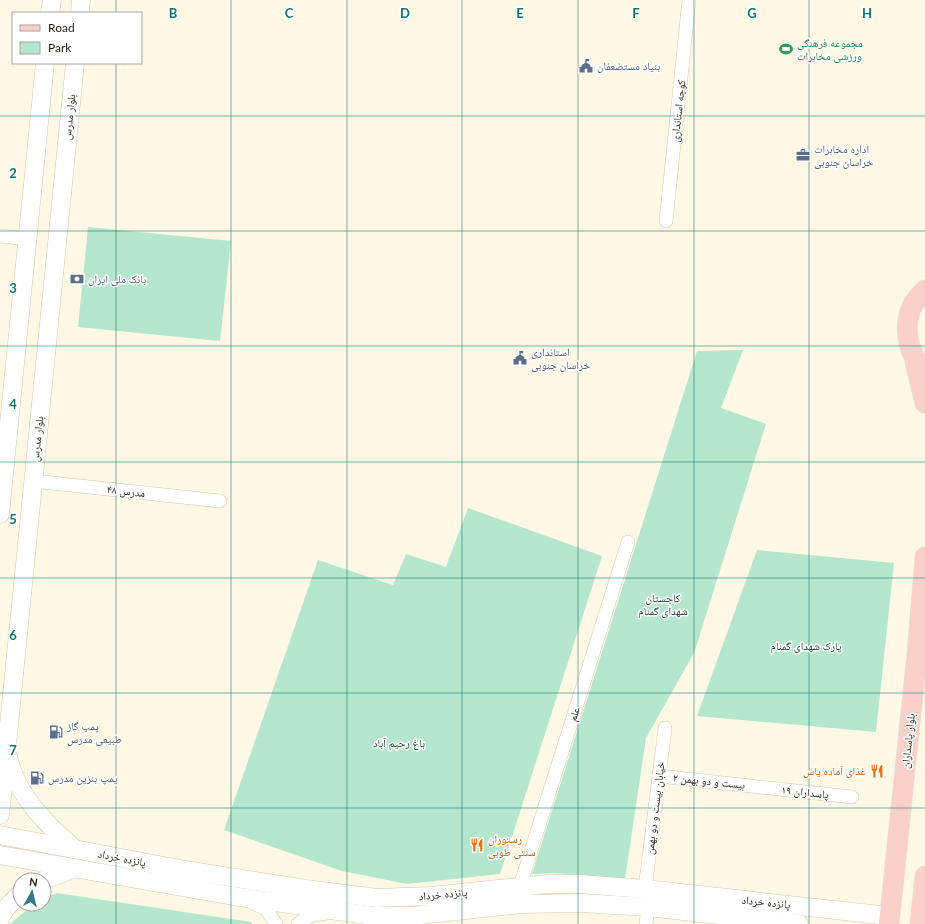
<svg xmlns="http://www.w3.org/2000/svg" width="925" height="924" viewBox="0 0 925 924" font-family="Lato,'Noto Naskh Arabic',sans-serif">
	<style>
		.green { fill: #b4e7ce }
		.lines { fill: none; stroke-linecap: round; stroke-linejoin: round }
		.minor-casing { stroke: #d0cab1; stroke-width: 14 }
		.secondary-casing { stroke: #d0cab1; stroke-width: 19 }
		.primary-casing { stroke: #e4e4e3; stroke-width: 21 }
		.minor { stroke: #fff; stroke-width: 13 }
		.secondary { stroke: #fff; stroke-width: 18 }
		.primary { stroke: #fad1c8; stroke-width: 20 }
		.grid { fill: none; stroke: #0f766e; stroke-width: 1; stroke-opacity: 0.55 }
		.labels { text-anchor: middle; stroke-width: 3; stroke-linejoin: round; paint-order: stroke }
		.leisure-label { font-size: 11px; fill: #27864d; stroke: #fff; text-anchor: start }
		.service-label { font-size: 11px; fill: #4e5e75; stroke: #fff; text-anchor: start }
		.street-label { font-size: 11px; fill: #1d1b12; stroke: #fff }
		.park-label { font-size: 11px; fill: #153427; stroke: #fff }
		.food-label { font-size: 11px; fill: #c56008; stroke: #fff; text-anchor: end }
		.grid-label { font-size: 13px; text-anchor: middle; font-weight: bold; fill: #0f766e; stroke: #fff; stroke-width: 3; stroke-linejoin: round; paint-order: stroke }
	</style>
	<rect width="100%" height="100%" fill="#fef8e4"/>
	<g class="green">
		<polygon points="88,227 231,241 220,341 78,327"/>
		<polygon points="743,350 721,408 766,424 694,653 646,738 625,879 555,873 532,874 697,351"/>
		<polygon points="468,508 602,556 500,874 407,884 342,871 224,830 318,560 393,585 406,554 446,567"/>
		<polygon points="757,550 894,563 876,732 697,716"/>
		<polygon points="57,893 251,922 252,924 10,924 34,904 44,904 44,898"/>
	</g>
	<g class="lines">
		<g class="minor-casing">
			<g id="minor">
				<polyline points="666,221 689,0"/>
				<polyline points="0,236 28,239"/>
				<polyline points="33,481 220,501"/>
				<polyline points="659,776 852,797"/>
				<polyline points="520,886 628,542"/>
				<polyline points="645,889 665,728"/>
				<polyline points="251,902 266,909 276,924"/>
				<polyline points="298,924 312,915 328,913"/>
				<polyline points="646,924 648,907"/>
			</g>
		</g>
		<g class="secondary-casing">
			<g id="secondary">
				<polyline points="50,13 52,0"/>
				<polyline points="80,13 81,0"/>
				<polyline points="0,514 45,63"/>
				<path d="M8,757C17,796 46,824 75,849"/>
				<polyline points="0,815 75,63"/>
				<polyline points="0,835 185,870 306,889 377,898 431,896 547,884 580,884 645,889 889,916"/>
				<polyline points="0,855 239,897 373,916 412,916 520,904 581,903 648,907 799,924"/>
				<polyline points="44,880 75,868"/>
				<polyline points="0,919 5,909 20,894"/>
			</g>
		</g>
		<g class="primary-casing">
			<g id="primary">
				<path d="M925,290C898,314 905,349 925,374"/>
				<polyline points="915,362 925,403"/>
				<polyline points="889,924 917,655 925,557"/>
				<polyline points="920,924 925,876"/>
			</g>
		</g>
		<use href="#minor" class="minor"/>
		<use href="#secondary" class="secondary"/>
		<use href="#primary" class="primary"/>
	</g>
	<path class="grid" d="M116,0V13M231,0V924M347,0V924M462,0V924M578,0V924M694,0V924M809,0V924M116,63V924M0,116H925M0,231H925M0,346H925M0,462H925M0,578H925M0,693H925M0,808H925"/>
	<defs>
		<g id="stadium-bare" transform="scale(1.08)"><path d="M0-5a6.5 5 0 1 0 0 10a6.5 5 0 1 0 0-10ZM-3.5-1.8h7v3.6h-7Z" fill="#2e9e5b" stroke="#fff" stroke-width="2.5" paint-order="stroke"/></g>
		<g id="civic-bare" transform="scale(1.08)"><path d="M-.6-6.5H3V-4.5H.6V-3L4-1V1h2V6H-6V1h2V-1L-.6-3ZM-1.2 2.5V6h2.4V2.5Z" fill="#5c6f8a" stroke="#fff" stroke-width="2.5" paint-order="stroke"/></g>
		<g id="office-bare" transform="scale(1.08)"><path d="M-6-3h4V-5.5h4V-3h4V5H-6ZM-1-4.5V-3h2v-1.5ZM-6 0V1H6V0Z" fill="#5c6f8a" stroke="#fff" stroke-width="2.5" paint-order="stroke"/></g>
		<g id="bank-bare" transform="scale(1.08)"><path d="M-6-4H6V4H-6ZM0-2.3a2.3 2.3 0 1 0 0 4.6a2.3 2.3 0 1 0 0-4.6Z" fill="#5c6f8a" stroke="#fff" stroke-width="2.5" paint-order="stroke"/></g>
		<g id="fuel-bare" transform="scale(1.08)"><path d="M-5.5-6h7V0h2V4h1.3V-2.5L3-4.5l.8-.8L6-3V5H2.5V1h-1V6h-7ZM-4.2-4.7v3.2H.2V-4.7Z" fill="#5c6f8a" stroke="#fff" stroke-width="2.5" paint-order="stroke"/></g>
		<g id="restaurant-bare" transform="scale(1.08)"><path d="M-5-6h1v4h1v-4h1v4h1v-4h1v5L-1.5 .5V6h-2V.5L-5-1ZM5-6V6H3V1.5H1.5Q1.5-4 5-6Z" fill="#e8710a" stroke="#fff" stroke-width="2.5" paint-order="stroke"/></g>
	</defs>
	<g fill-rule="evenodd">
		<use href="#stadium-bare" x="786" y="49"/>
		<use href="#civic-bare" x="586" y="66"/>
		<use href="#office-bare" x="803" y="155"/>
		<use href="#bank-bare" x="77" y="279"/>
		<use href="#civic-bare" x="520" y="358"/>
		<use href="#fuel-bare" x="56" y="732"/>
		<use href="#restaurant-bare" x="877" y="771"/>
		<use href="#fuel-bare" x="37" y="778"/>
		<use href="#restaurant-bare" x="477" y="845"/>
	</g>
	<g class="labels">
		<g class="leisure-label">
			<text x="797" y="47">مجموعه فرهنگی<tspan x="797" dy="13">ورزشی مخابرات</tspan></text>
		</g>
		<g class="service-label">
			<text x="597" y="70">بنیاد مستضعفان</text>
			<text x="814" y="153">اداره مخابرات<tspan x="814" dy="13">خراسان جنوبی</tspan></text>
			<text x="88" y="283">بانک ملی ایران</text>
			<text x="531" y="356">استانداری<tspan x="531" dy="13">خراسان جنوبی</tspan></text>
			<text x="67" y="730">پمپ گاز<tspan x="67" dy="13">طبیعی مدرس</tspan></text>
			<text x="48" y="782">پمپ بنزین مدرس</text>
		</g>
		<g class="street-label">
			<text transform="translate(678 111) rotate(-84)" y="4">کوچه استانداری</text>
			<text transform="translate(69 117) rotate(-84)" y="4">بلوار مدرس</text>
			<text transform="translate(37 439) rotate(-84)" y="4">بلوار مدرس</text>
			<text transform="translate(126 491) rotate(6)" y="4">مدرس ۴۸</text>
			<text transform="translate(574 714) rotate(-73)" y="4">علم</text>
			<text transform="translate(908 741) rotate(-84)" y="4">بلوار پاسداران</text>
			<text transform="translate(709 781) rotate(6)" y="4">بیست و دو بهمن ۲</text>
			<text transform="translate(805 792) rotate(6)" y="4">پاسداران ۱۹</text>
			<text transform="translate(655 808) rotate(-83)" y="4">خیابان بیست و دو بهمن</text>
			<text transform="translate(122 858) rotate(11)" y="4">پانزده خرداد</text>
			<text transform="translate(443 894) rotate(-5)" y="4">پانزده خرداد</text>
			<text transform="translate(766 902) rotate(6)" y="4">پانزده خرداد</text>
		</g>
		<g class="park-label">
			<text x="663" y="602">کاجستان<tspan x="663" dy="13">شهدای گمنام</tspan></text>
			<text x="806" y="650">پارک شهدای گمنام</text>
			<text x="399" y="747">باغ رحیم آباد</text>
		</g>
		<g class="food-label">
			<text x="866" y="775">غذای آماده یاس</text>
			<text x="488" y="843" text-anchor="start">رستوران<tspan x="488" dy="13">سنتی طوبی</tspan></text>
		</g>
	</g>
	<g class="grid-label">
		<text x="173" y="18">B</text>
		<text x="289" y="18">C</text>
		<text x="405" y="18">D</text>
		<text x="520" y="18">E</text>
		<text x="636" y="18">F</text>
		<text x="752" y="18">G</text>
		<text x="867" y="18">H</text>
		<text x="13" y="178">2</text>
		<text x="13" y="293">3</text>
		<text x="13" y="409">4</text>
		<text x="13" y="524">5</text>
		<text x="13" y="640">6</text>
		<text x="13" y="755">7</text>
	</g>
	<rect x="12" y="12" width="130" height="52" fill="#ffffff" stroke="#a5a4a0"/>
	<rect x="20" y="25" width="20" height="6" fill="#fad1c8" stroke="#a5a4a0"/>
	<text x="48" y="32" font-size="12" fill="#1d1b12">Road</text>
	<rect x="20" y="42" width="20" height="12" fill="#b4e7ce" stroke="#a5a4a0"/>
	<text x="48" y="52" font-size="12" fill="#1d1b12">Park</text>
	<g transform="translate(32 892) rotate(8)"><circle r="19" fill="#ffffff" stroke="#a5a4a0"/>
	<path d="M0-3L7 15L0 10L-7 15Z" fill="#367b89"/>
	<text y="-6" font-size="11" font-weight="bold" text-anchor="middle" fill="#1d1b12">N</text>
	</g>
</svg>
